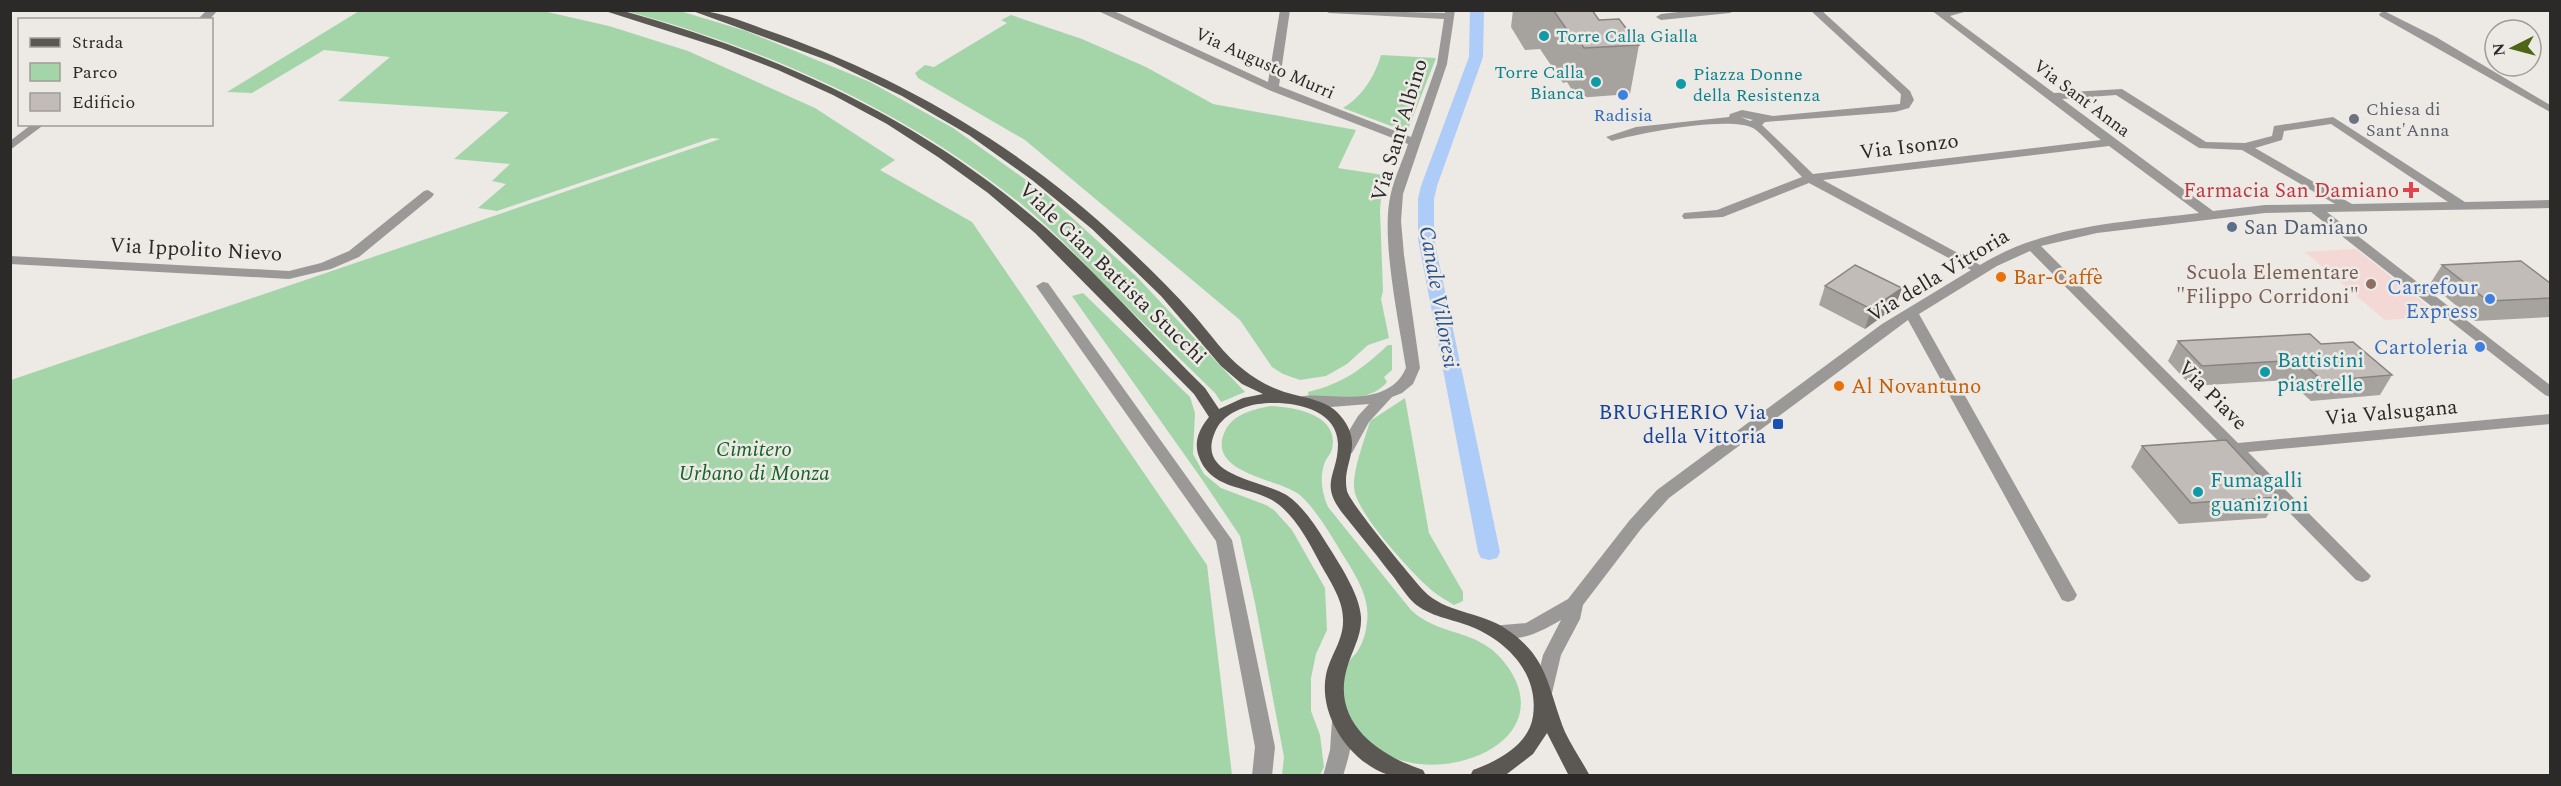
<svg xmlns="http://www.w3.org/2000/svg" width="2561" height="786" viewBox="0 0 2561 786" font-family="Spectral,serif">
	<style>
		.education { fill: #f3d8d6 }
		.green { fill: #a4d5a9 }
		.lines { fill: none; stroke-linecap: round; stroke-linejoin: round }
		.canal { fill: #adccf8; fill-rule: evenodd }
		.minor { fill: #9b9997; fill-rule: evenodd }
		.tertiary { fill: #9b9997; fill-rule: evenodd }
		.primary { fill: #5b5854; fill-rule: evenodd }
		.wall { fill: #a6a29e }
		.shaded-wall { fill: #878481 }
		.building { fill: #c1bcb8; stroke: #878481; stroke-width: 1.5 }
		.culture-dot { fill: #0f9aa8; stroke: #ede9e4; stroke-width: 2 }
		.shop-dot { fill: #3f7fe0; stroke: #ede9e4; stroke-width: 2 }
		.worship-dot { fill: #6b7280; stroke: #ede9e4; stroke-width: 2 }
		.health-dot { fill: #e0444e; stroke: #ede9e4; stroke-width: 2 }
		.service-dot { fill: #5c6f8a; stroke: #ede9e4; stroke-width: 2 }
		.food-dot { fill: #e8710a; stroke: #ede9e4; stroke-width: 2 }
		.education-dot { fill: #8d6e63; stroke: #ede9e4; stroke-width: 2 }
		.transit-dot { fill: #1a4fb4; stroke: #ede9e4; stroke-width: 2 }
		.labels { text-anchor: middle; stroke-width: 5; stroke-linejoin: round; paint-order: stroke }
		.far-culture-label { font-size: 18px; fill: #0d838f; stroke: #ede9e4; text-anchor: start }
		.far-street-label { font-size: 18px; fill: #2b2a28; stroke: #ede9e4 }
		.far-worship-label { font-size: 18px; fill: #5b616d; stroke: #ede9e4; text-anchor: start }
		.far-shop-label { font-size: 18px; fill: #366cbe; stroke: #ede9e4 }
		.street-label { font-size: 21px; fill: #2b2a28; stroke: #ede9e4 }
		.health-label { font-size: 21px; fill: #be3a42; stroke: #ede9e4; text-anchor: end }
		.service-label { font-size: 21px; fill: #4e5e75; stroke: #ede9e4; text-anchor: start }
		.education-label { font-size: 21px; fill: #785e54; stroke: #ede9e4; text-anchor: end }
		.food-label { font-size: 21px; fill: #c56008; stroke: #ede9e4; text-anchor: start }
		.shop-label { font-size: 21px; fill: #366cbe; stroke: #ede9e4; text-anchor: end }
		.culture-label { font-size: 21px; fill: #0d838f; stroke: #ede9e4; text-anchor: start }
		.transit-label { font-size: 21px; fill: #164399; stroke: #ede9e4; text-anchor: end }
		.park-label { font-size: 21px; font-style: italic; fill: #146329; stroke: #ede9e4 }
		.water-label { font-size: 22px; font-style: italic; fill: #255495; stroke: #ede9e4 }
	</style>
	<rect width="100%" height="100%" fill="#ede9e4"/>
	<polygon class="education" points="2356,249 2440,316 2385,320 2305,252"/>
	<g class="green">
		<polygon points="359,11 543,11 609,26 688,51 815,108 895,160 880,170 972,222 1207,565 1232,775 11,775 11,380 720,139 712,138 497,211 478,208 506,184 492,181 510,164 454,159 509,112 338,101 390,57 324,50 252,93 227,92"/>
		<path d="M626,11H680L746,31L870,82L953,128L1046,194L1136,276L1245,392L1221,402L1215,393C1179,358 1143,323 1108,288C1080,259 1051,228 1020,203C902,109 770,50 626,11Z"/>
		<polygon points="1011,15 1082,39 1146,67 1213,104 1356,130 1338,168 1383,175 1380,210 1383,291 1381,299 1389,338 1368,345 1347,364 1326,376 1300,380 1283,374 1272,367 1240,320 1025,140 918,78 915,73 925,65 934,67 1007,23 1001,20"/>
		<path d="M1381,55L1436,58L1407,132L1343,108C1362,97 1375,76 1381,55Z"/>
		<polygon points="1083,293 1190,397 1195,413 1193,454 1204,474 1221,488 1266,505 1274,510 1292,530 1325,588 1327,630 1316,654 1311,678 1311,711 1320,735 1324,767 1320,775 1282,775 1284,757 1255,603 1240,536 1201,478 1072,296"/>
		<path d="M1388,345H1392V370L1384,377L1387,382C1370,403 1333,399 1309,398L1308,392C1344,383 1362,369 1388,345Z"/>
		<path d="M1405,398L1429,533L1463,592V601L1454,605C1446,600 1435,594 1428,587C1409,570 1361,517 1355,493C1350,476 1365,439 1370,421Z"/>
		<path d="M1271,406C1295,407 1340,415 1332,449C1331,454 1327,457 1325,462C1319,477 1322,493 1328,507L1411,610C1442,639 1482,626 1510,670C1556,743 1445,786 1385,754C1353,735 1335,704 1347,667C1348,661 1353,657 1357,652C1363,643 1366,633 1367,622C1370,601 1359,581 1348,563C1334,541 1320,514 1301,496C1280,478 1205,474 1225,431C1233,414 1254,409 1271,406Z"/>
	</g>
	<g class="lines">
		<polygon class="canal" points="1470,10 1484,10 1483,57 1437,186 1434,199 1434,239 1500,552 1497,558 1489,560 1481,558 1478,552 1418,239 1418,199 1421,186 1469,57"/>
		<g class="minor">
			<polygon points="207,10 218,10 209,20 197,20"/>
			<path d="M1096,10H1111L1123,15L1268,82L1280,10H1290L1279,86L1411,137L1437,64L1444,19L1329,13L1324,10L1445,13V10H1455L1447,64L1403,194L1401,221L1404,255L1420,368L1413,384L1402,393L1392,397L1369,422L1352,453L1346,454L1338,449L1358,416L1369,404L1331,407L1297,403L1294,400C1307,385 1385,417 1406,368C1399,322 1380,235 1391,193C1395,176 1403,160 1408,144L1269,90Z"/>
			<polygon points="1695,10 1735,10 1730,13 1661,20 1656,17 1661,14"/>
			<path d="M1810,10H1821L1910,91L1914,100L1909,108L1895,112L1765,122L1762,125L1813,174L2101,140L1931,10H1971L1950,16L2054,93L2122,89L2206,142L2245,143L2272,136L2274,126L2333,117L2465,202L2550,200V208L2327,212L2550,385V397L2545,395L2311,212L2265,213L2097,233L2041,246L2238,443L2550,414V424L2248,452L2371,576L2368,580L2362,582L2356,580L2030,251L1997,266L1919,314L2077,595L2074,600L2068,602L2062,600L1908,320L1669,498L1641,529L1583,605L1580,619L1561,655L1552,693L1550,698L1543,700L1536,698L1534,693L1543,655L1561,620C1538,633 1518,644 1491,636L1488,631L1491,626L1526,623L1568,599L1629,521L1657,490L1882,324L1971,270L1809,183L1723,217L1684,219L1682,216L1684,213L1717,210L1802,177C1793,168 1761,132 1753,128C1728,116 1641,133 1612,141L1606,137L1636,127L1729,117L1730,114L1742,110L1773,116L1900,104L1901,94ZM2116,95L2199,148L2242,150L2335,204L2265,205L2213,211L2062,99ZM1741,117L1753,120L1750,121ZM2331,124L2448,202L2352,204L2255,148L2282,140L2284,131ZM2109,146L2199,213C2125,222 2045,225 1980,265L1823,180Z"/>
			<polygon points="2384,11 2436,37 2550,105 2550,112 2380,16 2379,14"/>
			<polygon points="32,124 45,124 10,150 10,141"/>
			<polygon points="428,190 434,194 432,197 359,257 331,269 289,279 10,264 10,256 289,271 321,263 349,251 424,191"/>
			<polygon points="1043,282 1048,283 1232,540 1275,747 1272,776 1252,776 1255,747 1216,541 1036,286"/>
		</g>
		<path class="tertiary" d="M1342,713L1349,716C1357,732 1348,759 1343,776H1323L1330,750L1332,721L1335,716Z"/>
		<path class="primary" d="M602,10H620C776,53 922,119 1045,227C1101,277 1151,335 1205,388L1219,409L1243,398L1263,394L1242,384L1221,366L1161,296L1092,229L1032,180L969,135L902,96L832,62L690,10C719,10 748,24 775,33C905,79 1027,151 1127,247C1150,269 1173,291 1193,314C1210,333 1224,355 1244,370C1256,380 1273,389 1288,393C1308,399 1330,400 1343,419C1364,448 1341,463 1347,491C1350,503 1412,578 1424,591C1444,612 1479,612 1503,627C1549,656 1547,687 1565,732C1572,747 1582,761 1590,776H1569L1547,733L1533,754L1507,774L1470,776L1473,770C1498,761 1529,745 1533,716C1539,674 1508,642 1472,627C1453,619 1429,617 1413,602C1404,593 1396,579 1387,569C1373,550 1358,533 1344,515C1318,483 1338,476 1338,444C1337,406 1287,400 1258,404C1241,407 1222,415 1215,432C1194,480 1270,479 1292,499C1305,510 1316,526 1325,541C1337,560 1360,594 1361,617C1362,636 1352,650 1347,668C1331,722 1378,755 1423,770L1426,776C1415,776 1400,778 1389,775C1350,763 1318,715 1326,675C1330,655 1344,640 1343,619C1343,600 1330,581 1321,565C1309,542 1294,513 1272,500C1245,485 1209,490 1198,454C1194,440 1200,428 1209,417L1194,394L1035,233L988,193L938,157L887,124L833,95L778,70L721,48Z"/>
	</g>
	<g class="wall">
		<polygon points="1513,10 1592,10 1599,20 1639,45 1630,94 1577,98 1567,82 1563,83 1540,49 1525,50 1511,27"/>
		<polygon points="2442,265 2550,283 2550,317 2475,321 2430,284"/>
		<polygon points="1825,286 1902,288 1895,307 1865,329 1819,305"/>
		<polygon points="2178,341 2321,344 2392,375 2380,395 2311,401 2288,380 2191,386 2168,361"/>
		<polygon points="2142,446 2279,497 2266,518 2179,524 2131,467"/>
	</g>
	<polygon class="shaded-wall" points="1902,288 1895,307 1865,329 1871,309"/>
	<g class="building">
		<polygon points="1553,10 1592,10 1599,20 1619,19 1639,45 1584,48 1574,33 1570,34"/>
		<polygon points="2521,261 2550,283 2550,298 2488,301 2442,265"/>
		<polygon points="1855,265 1902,288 1871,309 1825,286"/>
		<polygon points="2310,334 2321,344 2353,342 2392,375 2323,381 2299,360 2202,366 2178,341"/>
		<polygon points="2226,440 2279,497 2191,503 2142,446"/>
	</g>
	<g class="culture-dot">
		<circle cx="1544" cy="36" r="6"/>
		<circle cx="1596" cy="82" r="6"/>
		<circle cx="1681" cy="84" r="6"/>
		<circle cx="2265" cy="372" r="6"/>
		<circle cx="2198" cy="492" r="6"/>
	</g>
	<g class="shop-dot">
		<circle cx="1623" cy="95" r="6"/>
		<circle cx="2490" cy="299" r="6"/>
		<circle cx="2480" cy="347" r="6"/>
	</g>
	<circle class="worship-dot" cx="2354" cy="119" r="6"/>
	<path class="health-dot" d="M2408 181h6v6h6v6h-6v6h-6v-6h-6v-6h6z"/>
	<circle class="service-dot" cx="2232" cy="227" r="6"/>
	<g class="food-dot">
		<circle cx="2001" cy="277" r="6"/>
		<circle cx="1839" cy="386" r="6"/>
	</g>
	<circle class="education-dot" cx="2371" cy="284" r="6"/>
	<rect class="transit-dot" x="1772" y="418" width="12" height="12" rx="3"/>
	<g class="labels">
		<g class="far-culture-label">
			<text x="1556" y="42">Torre Calla Gialla</text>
			<text x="1584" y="78" text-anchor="end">Torre Calla<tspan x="1584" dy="21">Bianca</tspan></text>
			<text x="1693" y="80">Piazza Donne<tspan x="1693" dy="21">della Resistenza</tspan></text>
		</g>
		<g class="far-street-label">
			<text transform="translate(1265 63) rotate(24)" y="6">Via Augusto Murri</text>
			<text transform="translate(2082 98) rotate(37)" y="6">Via Sant'Anna</text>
		</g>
		<g class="far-worship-label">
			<text x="2366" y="115">Chiesa di<tspan x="2366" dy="21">Sant'Anna</tspan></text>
		</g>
		<g class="far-shop-label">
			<text x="1623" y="121">Radisia</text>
		</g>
		<g class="street-label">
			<text transform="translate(1399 130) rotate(-73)" y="7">Via Sant'Albino</text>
			<text transform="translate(1909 146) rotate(-7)" y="7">Via Isonzo</text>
			<text transform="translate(196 249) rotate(3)" y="7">Via Ippolito Nievo</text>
			<text transform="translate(1113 273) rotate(44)" y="7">Viale Gian Battista Stucchi</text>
			<text transform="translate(1938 275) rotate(-31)" y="7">Via della Vittoria</text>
			<text transform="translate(2213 395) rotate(45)" y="7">Via Piave</text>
			<text transform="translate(2391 412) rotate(-5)" y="7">Via Valsugana</text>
		</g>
		<g class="health-label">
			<text x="2399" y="197">Farmacia San Damiano</text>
		</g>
		<g class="service-label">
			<text x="2244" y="234">San Damiano</text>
		</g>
		<g class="education-label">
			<text x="2359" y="279">Scuola Elementare<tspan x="2359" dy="24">"Filippo Corridoni"</tspan></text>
		</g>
		<g class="food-label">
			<text x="2013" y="284">Bar-Caffè</text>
			<text x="1851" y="393">Al Novantuno</text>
		</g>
		<g class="shop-label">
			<text x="2478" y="294">Carrefour<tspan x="2478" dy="24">Express</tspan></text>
			<text x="2468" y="354">Cartoleria</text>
		</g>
		<g class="culture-label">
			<text x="2277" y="367">Battistini<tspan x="2277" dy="24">piastrelle</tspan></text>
			<text x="2210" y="487">Fumagalli<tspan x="2210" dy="24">guanizioni</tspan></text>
		</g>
		<g class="transit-label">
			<text x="1766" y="419">BRUGHERIO Via<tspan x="1766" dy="24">della Vittoria</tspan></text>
		</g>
		<g class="park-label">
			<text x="754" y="456">Cimitero<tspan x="754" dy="24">Urbano di Monza</tspan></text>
		</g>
		<g class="water-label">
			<text transform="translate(1440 297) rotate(80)" y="8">Canale Villoresi</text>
		</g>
	</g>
	<rect width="2561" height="786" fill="none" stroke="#2b2a28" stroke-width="24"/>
	<rect x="18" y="18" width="195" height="108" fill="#ede9e4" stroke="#9f9d99" stroke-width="1.5"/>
	<rect x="30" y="38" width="30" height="9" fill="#5b5854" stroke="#9f9d99" stroke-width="1.5"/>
	<text x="72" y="48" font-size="18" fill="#2b2a28">Strada</text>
	<rect x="30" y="63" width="30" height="18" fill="#a4d5a9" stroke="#9f9d99" stroke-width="1.5"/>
	<text x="72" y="78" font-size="18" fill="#2b2a28">Parco</text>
	<rect x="30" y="93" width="30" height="18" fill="#c1bcb8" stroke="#9f9d99" stroke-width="1.5"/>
	<text x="72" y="108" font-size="18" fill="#2b2a28">Edificio</text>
	<g transform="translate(2513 48) rotate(264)"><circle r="28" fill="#ede9e4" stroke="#9f9d99" stroke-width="1.5"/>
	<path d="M0-4.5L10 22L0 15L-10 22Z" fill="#4d6514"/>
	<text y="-9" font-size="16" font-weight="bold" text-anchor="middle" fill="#2b2a28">N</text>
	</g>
</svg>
